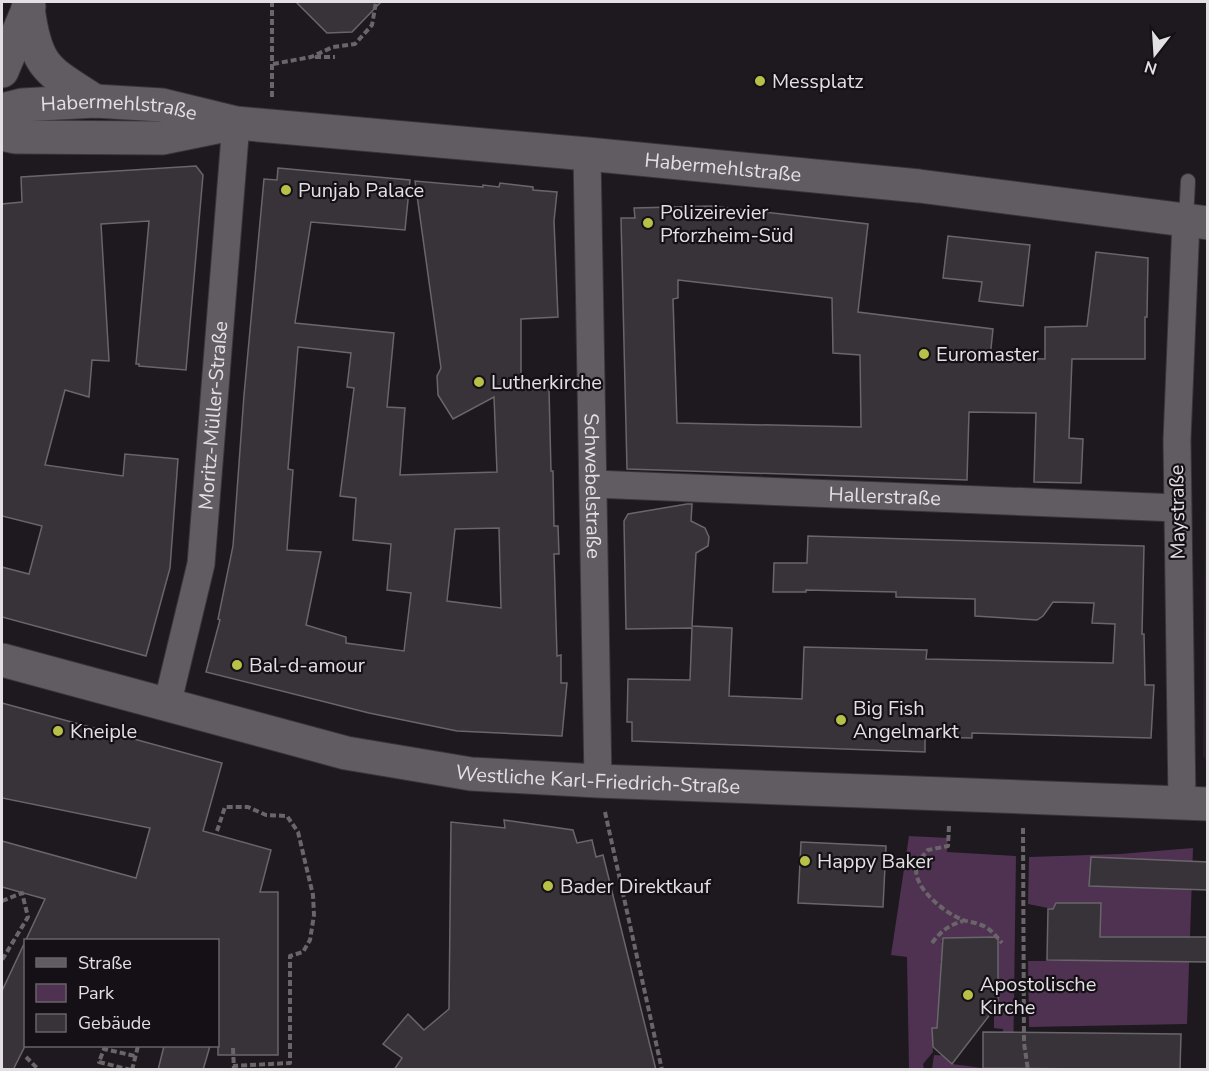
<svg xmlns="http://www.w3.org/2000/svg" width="1209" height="1071" viewBox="0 0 1209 1071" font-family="'Nunito Sans',sans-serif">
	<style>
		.built { fill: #2a222b }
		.green { fill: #4f3152 }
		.building { fill: #383339; stroke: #6a656b; stroke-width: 1.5; fill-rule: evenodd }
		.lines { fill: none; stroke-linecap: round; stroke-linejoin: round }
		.service-casing { stroke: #383538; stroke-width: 16 }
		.minor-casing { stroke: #383538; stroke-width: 29 }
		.tertiary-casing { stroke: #383538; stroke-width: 35 }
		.secondary-casing { stroke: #383538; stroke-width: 35 }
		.path { stroke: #696569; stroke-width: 4; stroke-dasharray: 6 3; stroke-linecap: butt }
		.service { stroke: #615c62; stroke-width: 14 }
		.minor { stroke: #615c62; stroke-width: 27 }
		.tertiary { stroke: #615c62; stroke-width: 33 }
		.secondary { stroke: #615c62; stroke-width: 33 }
		.poi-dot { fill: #b8c147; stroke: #151015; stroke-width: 2 }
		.labels { text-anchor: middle; stroke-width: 4.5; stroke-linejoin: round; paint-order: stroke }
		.poi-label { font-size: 20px; fill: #e3e0e3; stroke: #151015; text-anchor: start }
		.street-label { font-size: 20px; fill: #e3e0e3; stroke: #151015 }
	</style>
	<rect width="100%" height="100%" fill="#1e191e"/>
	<polygon class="built" points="1207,277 1208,277 1207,761 1203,756"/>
	<g class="green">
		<polygon points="909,836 948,838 947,852 1016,856 1013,1069 932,1069 934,1055 952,1056 949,1061 952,1064 983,1068 1002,1055 1003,1029 994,1028 994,1007 997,1007 998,963 944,939 941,941 944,945 943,961 941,960 940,963 943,964 943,982 940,982 939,985 943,986 942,1028 932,1028 933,1052 923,1064 924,1069 909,1069 907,957 891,955"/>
		<polygon points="1193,848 1187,1024 1029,1027 1028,961 1099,961 1091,903 1056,903 1053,909 1028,904 1029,857 1120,854"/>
	</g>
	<g class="building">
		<polygon points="296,2 381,2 352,32 327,33"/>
		<polygon points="196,166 203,175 186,370 139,366 139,364 136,364 149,221 101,224 109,361 92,360 89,397 65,390 45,465 123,476 125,454 178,459 170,568 146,656 2,617 2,567 29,574 42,526 2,516 2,204 22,202 21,177"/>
		<path d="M278,168L410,180L405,230L311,222L295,323L394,333L387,407L405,408L400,475L497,472L494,397L453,419L438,395L437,376L441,368L415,181L483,187V185L499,187L500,183L533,187V190L557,192L554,221L558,317L521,319V387L549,389L551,471H553L554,526H558L559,554H554L557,656L561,655V683H567L562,736L457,731L369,713L206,672L220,620L218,619L233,546L244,395L264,179L277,180ZM298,347L351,353L347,387L354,388L340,496L356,498L353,540L391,544L387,590L411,593L404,651L346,643V637L306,625L321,552L287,550L293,470L288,469ZM499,528L501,608L447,601L455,529Z"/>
		<path d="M711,206L868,224L858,312L993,329L990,358L1045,359V327L1087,326L1096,252L1148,258L1147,317H1145V359H1072L1069,438L1083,439L1081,483L1034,482L1036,413L969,412L967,480L627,469L621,218H635L634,208ZM678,280L832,298L833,353L860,355L861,427L677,423L673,299L678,298Z"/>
		<polygon points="948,236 1030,245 1023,306 979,301 982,282 943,278"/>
		<polygon points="687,504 692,504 691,521 705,528 709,537 708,546 696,553 692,626 732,628 729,696 802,699 804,647 927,650 926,659 1113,663 1115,624 1092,623 1094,603 1053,602 1043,616 1037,620 975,616 975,599 896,597 896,592 806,590 806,592 773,592 774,563 807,563 808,536 1144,546 1142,634 1144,634 1145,685 1154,685 1151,738 972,733 972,738 925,737 925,752 632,741 632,722 627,722 628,679 690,680 692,628 626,629 624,521 628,514"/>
		<polygon points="2,703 222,763 203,831 271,850 260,892 278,892 278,1055 218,1055 218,940 26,940 26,1044 13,1070 2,1070 2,991 45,899 2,887 2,841 136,878 150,828 2,798"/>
		<polygon points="504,820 573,830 577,843 592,840 596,857 603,855 656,1070 394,1070 402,1058 383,1044 408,1014 424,1030 449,1009 451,822 505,828"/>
		<polygon points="801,842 886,846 883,907 798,903"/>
		<polygon points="1091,857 1208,862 1208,890 1089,886"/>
		<polygon points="1056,903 1101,903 1100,937 1208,937 1208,962 1047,960 1048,909 1053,909"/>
		<polygon points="998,937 998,1004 952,1064 933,1047 932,1028 937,1028 943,938"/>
		<polygon points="983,1032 1181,1034 1180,1070 983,1068"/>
		<polygon points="164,1046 210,1046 203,1070 158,1070"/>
	</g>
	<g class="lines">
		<g class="service-casing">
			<polyline id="service" points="1186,220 1188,181"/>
		</g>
		<g class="minor-casing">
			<g id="minor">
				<path id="s1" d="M587,154L598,781"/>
				<path id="s2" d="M594,484L1177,508"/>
				<path id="s3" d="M167,705L201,564L236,123"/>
				<polyline points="1182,803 1177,440 1186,221"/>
			</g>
		</g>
		<g class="tertiary-casing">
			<g id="tertiary">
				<path d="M28,8C36,68 47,70 95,101"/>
				<polyline points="2,71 29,7"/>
			</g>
		</g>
		<g class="secondary-casing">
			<g id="secondary">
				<path id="s4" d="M2,110L22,105L95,101L162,105L236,123L587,154L919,186L1208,223"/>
				<polyline points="2,134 15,137 162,138 226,125"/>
				<path id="s5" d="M2,660L346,753L471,774L598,781L1208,804"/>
			</g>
		</g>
		<g class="path">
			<polyline points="315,57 335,57"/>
			<polyline points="273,64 311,57 333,47 355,44 372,25 376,2"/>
			<polyline points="272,97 272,2"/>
			<polyline points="605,812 662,1070"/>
			<path d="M949,826L948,846L928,850C925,854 918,860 917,865C910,886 946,914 963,920C968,922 975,922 981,925C990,928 996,936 1002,943"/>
			<polyline points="1023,828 1024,1043 1028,1070"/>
			<polyline points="217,831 225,807 248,807 266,815 287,816 298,832 313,895 314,915 310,940 303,952 290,956 290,1063 233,1066"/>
			<polyline points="2,901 22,893 28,917 2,960"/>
			<path d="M932,943C941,931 949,925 963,921"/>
			<polyline points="233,1048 234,1070"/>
			<polyline points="26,1057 39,1070"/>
			<polyline points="131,1070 99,1062 104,1049 135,1056"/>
			<polyline points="132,1070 138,1046"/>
		</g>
		<use href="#service" class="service"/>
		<use href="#minor" class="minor"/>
		<use href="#tertiary" class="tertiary"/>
		<use href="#secondary" class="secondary"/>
	</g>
	<g class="poi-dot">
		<circle cx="760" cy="81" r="6"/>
		<circle cx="286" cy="190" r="6"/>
		<circle cx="648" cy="223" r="6"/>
		<circle cx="924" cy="354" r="6"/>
		<circle cx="479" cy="382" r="6"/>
		<circle cx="237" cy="665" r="6"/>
		<circle cx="841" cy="720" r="6"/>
		<circle cx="58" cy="731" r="6"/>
		<circle cx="805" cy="861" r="6"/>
		<circle cx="548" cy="886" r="6"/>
		<circle cx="968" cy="995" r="6"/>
	</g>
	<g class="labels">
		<g class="poi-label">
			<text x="772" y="88">Messplatz</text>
			<text x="298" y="197">Punjab Palace</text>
			<text x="660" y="219">Polizeirevier<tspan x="660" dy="23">Pforzheim-Süd</tspan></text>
			<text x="936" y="361">Euromaster</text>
			<text x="491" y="389">Lutherkirche</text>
			<text x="249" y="672">Bal-d-amour</text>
			<text x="853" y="715">Big Fish<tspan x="853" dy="23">Angelmarkt</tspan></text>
			<text x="70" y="738">Kneiple</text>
			<text x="817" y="868">Happy Baker</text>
			<text x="560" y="893">Bader Direktkauf</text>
			<text x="980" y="991">Apostolische<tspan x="980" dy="23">Kirche</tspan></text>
		</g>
		<g class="street-label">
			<text dy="7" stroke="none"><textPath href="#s4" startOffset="118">Habermehlstraße</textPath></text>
			<text dy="7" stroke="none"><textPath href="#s4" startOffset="726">Habermehlstraße</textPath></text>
			<text dy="7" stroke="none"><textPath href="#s3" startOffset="294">Moritz-Müller-Straße</textPath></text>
			<text dy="7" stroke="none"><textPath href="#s1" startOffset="332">Schwebelstraße</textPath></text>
			<text dy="7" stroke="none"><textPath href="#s2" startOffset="291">Hallerstraße</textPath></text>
			<text transform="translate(1177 512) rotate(-91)" y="7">Maystraße</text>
			<text dy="7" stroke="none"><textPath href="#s5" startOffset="610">Westliche Karl-Friedrich-Straße</textPath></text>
		</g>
	</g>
	<rect width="1209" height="1071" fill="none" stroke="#e3e0e3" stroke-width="6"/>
	<rect x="24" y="939" width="195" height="108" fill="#151015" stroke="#676367" stroke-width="1.5"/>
	<rect x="36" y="958" width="30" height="9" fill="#615c62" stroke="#676367" stroke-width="1.5"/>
	<text x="78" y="969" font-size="18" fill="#e3e0e3">Straße</text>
	<rect x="36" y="984" width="30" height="18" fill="#4f3152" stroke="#676367" stroke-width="1.5"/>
	<text x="78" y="999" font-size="18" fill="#e3e0e3">Park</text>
	<rect x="36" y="1014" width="30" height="18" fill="#383339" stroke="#676367" stroke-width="1.5"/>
	<text x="78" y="1029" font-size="18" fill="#e3e0e3">Gebäude</text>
	<g transform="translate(1155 54) rotate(197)" stroke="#151015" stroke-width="4.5" paint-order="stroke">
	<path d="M0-4.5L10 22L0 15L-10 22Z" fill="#e3e0e3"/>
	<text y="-9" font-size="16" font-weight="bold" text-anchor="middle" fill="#e3e0e3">N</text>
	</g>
</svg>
